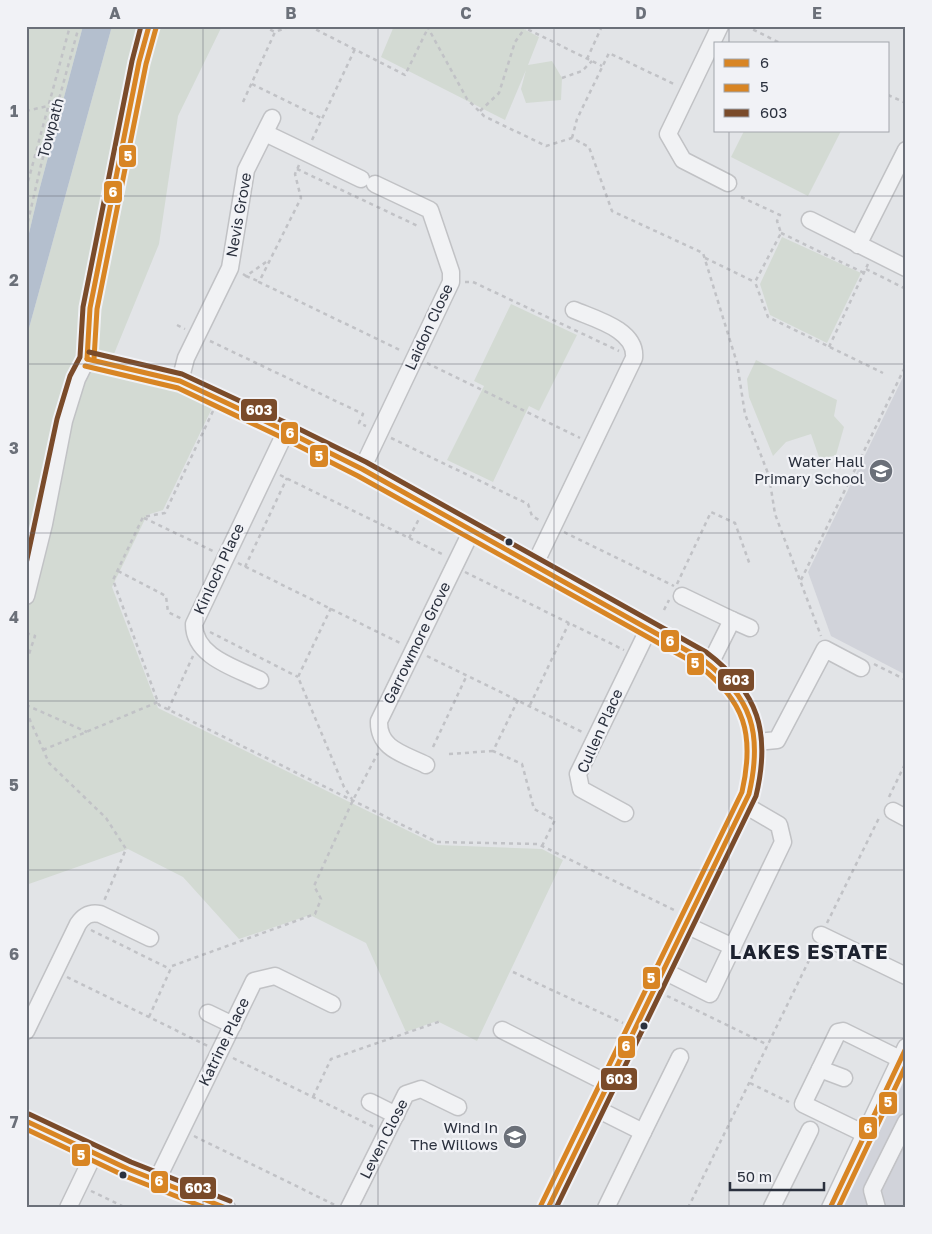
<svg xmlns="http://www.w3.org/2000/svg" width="932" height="1234" viewBox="0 0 932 1234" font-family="'Golos Text',sans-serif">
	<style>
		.built { fill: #d1d3da }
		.green { fill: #d3dad3 }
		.water { fill: #b4bfce }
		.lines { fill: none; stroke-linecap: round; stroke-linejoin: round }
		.minor-casing { stroke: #c1c2c5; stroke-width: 19 }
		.path { stroke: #c1c2c6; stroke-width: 2.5; stroke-dasharray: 4 4; stroke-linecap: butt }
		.minor { stroke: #f1f2f4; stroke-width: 16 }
		.bus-1-casing { stroke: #f1f2f6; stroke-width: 9 }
		.bus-2-casing { stroke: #f1f2f6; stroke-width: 9 }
		.bus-3-casing { stroke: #f1f2f6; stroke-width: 9 }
		.bus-1 { stroke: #d88524; stroke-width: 5 }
		.bus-2 { stroke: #d88524; stroke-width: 5 }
		.bus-3 { stroke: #7a4b2a; stroke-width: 5 }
		.grid { fill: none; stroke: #6b7079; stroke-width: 1; stroke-opacity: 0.55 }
		.bus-dot { fill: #2b313e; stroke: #f1f2f6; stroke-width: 2 }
		.labels { text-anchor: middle; stroke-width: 4.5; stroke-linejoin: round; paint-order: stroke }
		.street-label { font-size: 15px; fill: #2b313e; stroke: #f1f2f6 }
		.poi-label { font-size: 15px; fill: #2b313e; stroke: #f1f2f6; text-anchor: end }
		.district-label { font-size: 20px; font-weight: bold; letter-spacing: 1px; fill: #1d222f; stroke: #f1f2f6 }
		.line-badge { stroke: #f1f2f6; stroke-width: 2 }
		.badge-label { font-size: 14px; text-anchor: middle; font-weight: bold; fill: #fff }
		.neatline { fill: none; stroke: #6b7079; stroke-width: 2 }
		.grid-label { font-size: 16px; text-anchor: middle; font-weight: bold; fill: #6b7079 }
	</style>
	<rect width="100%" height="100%" fill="#e2e4e7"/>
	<g class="built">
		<polygon points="906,371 906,675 831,636 808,572"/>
		<polygon points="906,1077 906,1208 843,1208 843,1206"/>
	</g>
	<g class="green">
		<polygon points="26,26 83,26 39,191 26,246"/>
		<polygon points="112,26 222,26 178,116 159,244 107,371 165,384 214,404 163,510 147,515 112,587 158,708 437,845 542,849 563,860 477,1041 437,1021 406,1032 366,943 310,915 239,939 183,877 128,849 26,885 26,339"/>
		<polygon points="394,26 518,26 539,37 528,65 552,61 562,78 561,100 526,103 521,89 526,70 505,120 381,57"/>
		<polygon points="744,131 841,131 808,196 731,157"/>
		<polygon points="782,237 861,273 827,343 770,315 760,284"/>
		<polygon points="511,304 577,335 539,411 529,406 493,482 447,460 484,386 474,381"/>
		<polygon points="756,360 837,400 834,416 844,427 836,455 820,460 811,434 786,442 773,456 749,397 747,379"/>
	</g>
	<polygon class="water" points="83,26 112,26 26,339 26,246 39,191"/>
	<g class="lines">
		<g class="minor-casing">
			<g id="minor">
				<polyline points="720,26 668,134 683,160 728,183"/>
				<polyline points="265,133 361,179"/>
				<polyline points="810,220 906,268"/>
				<polyline points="858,245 906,150"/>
				<path d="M87,359L180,381L286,431L362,469L702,659C753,693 765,736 749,794L548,1208"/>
				<polyline points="180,381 186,358 230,268 246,170 272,118"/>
				<polyline points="362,469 451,282 451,272 430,210 375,184"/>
				<path d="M535,564L634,358C637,330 595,319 574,310"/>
				<polyline points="26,596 44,524 64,421 77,379 87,359 90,308 139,62 149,26"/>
				<polyline points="682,596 732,620 710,664"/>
				<polyline points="732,620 750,628"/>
				<path d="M260,680C236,668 194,657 194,624L286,431"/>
				<polyline points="756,742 777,740 825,649 861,668"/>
				<path d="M426,765C404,754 378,749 379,721L472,530"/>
				<polyline points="893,811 906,818"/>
				<polyline points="625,813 581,789 578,774 649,628"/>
				<polyline points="686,925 733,947"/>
				<polyline points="821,935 906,976"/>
				<polyline points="664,971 710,994 783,842 779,825 745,805"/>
				<polyline points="208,1013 233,1025"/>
				<polyline points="502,1030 609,1084"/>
				<path d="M26,1031L78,924C84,915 90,912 100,914L150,938"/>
				<polyline points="820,1069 844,1078"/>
				<polyline points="370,1102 396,1115"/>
				<polyline points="597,1109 643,1132 606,1208"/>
				<polyline points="26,1121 128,1169 227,1208"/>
				<polyline points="643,1132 680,1057"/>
				<polyline points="865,1134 803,1104 838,1032 843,1031 900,1059"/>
				<polyline points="157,1180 254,981 275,976 332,1004"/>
				<polyline points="772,1207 810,1130"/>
				<polyline points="68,1208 94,1154"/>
				<polyline points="349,1208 406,1094 421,1089 458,1107"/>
				<polyline points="830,1208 906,1047"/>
				<polyline points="877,1208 872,1190 906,1122"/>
			</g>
		</g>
		<g class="path">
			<polyline points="263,26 275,32"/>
			<polyline points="309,26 405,75 428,28"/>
			<polyline points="427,26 467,99 484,116 546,146 572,138 589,147 612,211 703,253 737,363 745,414 769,476 775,514 821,636"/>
			<polyline points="521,26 602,66"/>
			<polyline points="746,26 782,44"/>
			<polyline points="587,59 602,26"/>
			<polyline points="562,78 582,71 592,61"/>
			<polyline points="252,84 323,119"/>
			<polyline points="888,95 906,103"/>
			<polyline points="243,102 275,32 291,26"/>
			<polyline points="26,111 48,106"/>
			<polyline points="480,111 499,93 515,42 525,28"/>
			<polyline points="572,138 577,119 609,53 676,85"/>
			<polyline points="312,140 355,49"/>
			<polyline points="299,165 295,174 301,198 259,282 402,351"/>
			<polyline points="297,169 420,227"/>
			<polyline points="26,189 70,26"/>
			<polyline points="741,197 780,215 777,221 781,233 755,282 768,317 883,373"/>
			<polyline points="26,230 41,165 79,26"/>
			<polyline points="781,233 864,273"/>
			<polyline points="705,258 755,282"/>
			<polyline points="866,269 906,289"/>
			<polyline points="243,274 246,276 269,260"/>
			<polyline points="246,276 258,281"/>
			<polyline points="465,282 473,282 619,351"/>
			<polyline points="177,325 185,329"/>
			<polyline points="210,341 363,414 359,423 366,426"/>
			<polyline points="829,347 868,264"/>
			<polyline points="427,363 580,438"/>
			<polyline points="213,411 165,513 143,517 113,580 159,705 437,842 538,844 676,911"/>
			<polyline points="391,438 528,504 532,516 541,521"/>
			<polyline points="280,475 444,555"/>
			<polyline points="144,518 213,551"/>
			<polyline points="564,532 674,586"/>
			<polyline points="409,538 420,517"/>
			<polyline points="238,563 402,644"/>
			<polyline points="245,567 287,478"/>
			<polyline points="118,571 166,596 168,612 182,619"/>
			<polyline points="465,572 624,650"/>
			<polyline points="801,580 906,365"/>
			<polyline points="677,584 711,512 735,523 750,565"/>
			<polyline points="331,608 298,677 344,787 352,799"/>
			<polyline points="664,610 669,600"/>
			<polyline points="210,632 298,677"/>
			<polyline points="26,633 35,636 26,663"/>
			<polyline points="427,656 584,733"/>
			<polyline points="874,664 906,680"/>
			<polyline points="518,700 493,751 522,764 534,809 555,820 542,846"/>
			<polyline points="26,705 87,732"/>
			<polyline points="530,705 569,623"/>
			<polyline points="168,710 193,656"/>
			<polyline points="26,711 49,763 106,818 126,849 104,901"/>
			<polyline points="433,747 467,675"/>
			<polyline points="43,750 158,702"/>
			<polyline points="449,754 493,751"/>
			<polyline points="889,797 906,762"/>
			<polyline points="827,923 880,816"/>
			<polyline points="91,930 170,969"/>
			<polyline points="513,972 623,1023"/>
			<polyline points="67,977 208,1046"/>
			<polyline points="667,996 768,1045"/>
			<polyline points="149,1017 172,966 315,914 321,899 314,886 353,800 378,753"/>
			<polyline points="233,1058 374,1127"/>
			<polyline points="750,1083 789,1102"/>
			<polyline points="313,1097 331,1059 441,1021"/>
			<polyline points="194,1136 335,1205"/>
			<polyline points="91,1191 126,1208"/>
			<polyline points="688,1208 816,946"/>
		</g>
		<use href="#minor" class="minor"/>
		<g class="bus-1-casing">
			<g id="bus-1">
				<path d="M87,359L180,381L286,431L362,469L702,659C752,697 763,733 749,794L548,1208"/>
				<polyline points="87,359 90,308 139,62 149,26"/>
				<polyline points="26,1121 128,1169 226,1208"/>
				<polyline points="830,1208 906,1048"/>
			</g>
		</g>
		<g class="bus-2-casing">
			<g id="bus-2">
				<polyline points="94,359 97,309 146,64 156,28"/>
				<path d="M85,366L178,388L283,438L358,476L698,665C745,701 755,734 742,792L541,1205"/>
				<polyline points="26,1129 125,1176 206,1208"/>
				<polyline points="838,1208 906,1065"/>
			</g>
		</g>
		<g class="bus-3-casing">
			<g id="bus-3">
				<path d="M89,352L182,374L289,424L366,462L706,652C759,692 771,733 756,796L556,1208"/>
				<polyline points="26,564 57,419 70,376 80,357 83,307 132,61 141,26"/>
				<polyline points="29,1114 131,1162 230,1201"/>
			</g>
		</g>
		<use href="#bus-1" class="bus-1"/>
		<use href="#bus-2" class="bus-2"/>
		<use href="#bus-3" class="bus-3"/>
	</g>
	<path class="grid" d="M203,26V1208M378,26V1208M554,26V1208M729,26V44M729,131V1208M26,196H906M26,364H906M26,533H906M26,701H906M26,870H906M26,1038H906"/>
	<defs>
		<g id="school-disc" transform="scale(1.25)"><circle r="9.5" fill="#6b7079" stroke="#f1f2f6"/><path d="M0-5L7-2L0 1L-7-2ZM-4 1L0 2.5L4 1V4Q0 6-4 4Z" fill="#fff"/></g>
	</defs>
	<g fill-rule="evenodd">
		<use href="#school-disc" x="881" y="471"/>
		<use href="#school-disc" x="515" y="1137"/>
	</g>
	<g class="bus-dot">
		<circle cx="509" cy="542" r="4.5"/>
		<circle cx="644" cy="1026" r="4.5"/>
		<circle cx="123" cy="1175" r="4.5"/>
	</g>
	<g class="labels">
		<g class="street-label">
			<text transform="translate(51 128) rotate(-75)" y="5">Towpath</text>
			<text transform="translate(239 215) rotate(-80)" y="5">Nevis Grove</text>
			<text transform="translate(429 327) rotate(-65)" y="5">Laidon Close</text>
			<text transform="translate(219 569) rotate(-65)" y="5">Kinloch Place</text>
			<text transform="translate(417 643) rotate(-64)" y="5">Garrowmore Grove</text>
			<text transform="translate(600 731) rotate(-66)" y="5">Cullen Place</text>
			<text transform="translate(224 1042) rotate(-64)" y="5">Katrine Place</text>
			<text transform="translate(384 1139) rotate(-63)" y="5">Leven Close</text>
		</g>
		<g class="poi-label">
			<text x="864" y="467">Water Hall<tspan x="864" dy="17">Primary School</tspan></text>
			<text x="498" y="1133">Wind In<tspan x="498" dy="17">The Willows</tspan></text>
		</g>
		<g class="district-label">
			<text x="809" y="959">LAKES ESTATE</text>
		</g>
	</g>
	<g class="line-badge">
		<rect x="118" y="144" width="19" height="24" rx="5" fill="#d88524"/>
		<rect x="103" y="180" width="20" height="24" rx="5" fill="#d88524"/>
		<rect x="240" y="398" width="38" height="24" rx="5" fill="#7a4b2a"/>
		<rect x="280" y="421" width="19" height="24" rx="5" fill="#d88524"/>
		<rect x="309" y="444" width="20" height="24" rx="5" fill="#d88524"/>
		<rect x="660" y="629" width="20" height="24" rx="5" fill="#d88524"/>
		<rect x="686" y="652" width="19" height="24" rx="5" fill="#d88524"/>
		<rect x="717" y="668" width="38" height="24" rx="5" fill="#7a4b2a"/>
		<rect x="642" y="966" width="19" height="24" rx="5" fill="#d88524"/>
		<rect x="617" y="1035" width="19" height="24" rx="5" fill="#d88524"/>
		<rect x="600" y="1067" width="38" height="24" rx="5" fill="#7a4b2a"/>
		<rect x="878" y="1091" width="20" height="24" rx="5" fill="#d88524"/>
		<rect x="858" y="1116" width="20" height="24" rx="5" fill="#d88524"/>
		<rect x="71" y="1143" width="20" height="24" rx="5" fill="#d88524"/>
		<rect x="150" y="1170" width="19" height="24" rx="5" fill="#d88524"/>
		<rect x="179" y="1176" width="38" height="24" rx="5" fill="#7a4b2a"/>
	</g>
	<g class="badge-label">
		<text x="128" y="161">5</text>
		<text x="113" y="197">6</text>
		<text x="259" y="415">603</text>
		<text x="290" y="438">6</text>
		<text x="319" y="461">5</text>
		<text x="670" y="646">6</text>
		<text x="695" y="668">5</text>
		<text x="736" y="685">603</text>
		<text x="651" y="983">5</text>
		<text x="626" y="1051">6</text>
		<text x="619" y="1084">603</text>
		<text x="888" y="1107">5</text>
		<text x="868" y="1133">6</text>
		<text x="81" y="1160">5</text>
		<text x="159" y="1186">6</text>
		<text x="198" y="1193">603</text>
	</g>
	<rect width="932" height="1234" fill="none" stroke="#f1f2f6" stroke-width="55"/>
	<rect x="714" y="42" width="175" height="90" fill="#f1f2f6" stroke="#a2a5ac"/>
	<rect x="724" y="59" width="25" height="8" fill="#d88524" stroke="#a2a5ac"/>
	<text x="760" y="68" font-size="15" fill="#2b313e">6</text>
	<rect x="724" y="84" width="25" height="8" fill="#d88524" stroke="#a2a5ac"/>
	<text x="760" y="92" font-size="15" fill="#2b313e">5</text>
	<rect x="724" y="109" width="25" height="8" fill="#7a4b2a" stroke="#a2a5ac"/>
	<text x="760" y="118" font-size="15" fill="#2b313e">603</text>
	<path d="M730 1182v8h94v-8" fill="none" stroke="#2b313e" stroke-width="2.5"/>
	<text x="737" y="1182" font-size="15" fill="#2b313e" stroke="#f1f2f6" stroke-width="4" paint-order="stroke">50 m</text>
	<rect x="28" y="28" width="876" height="1178" class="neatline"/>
	<g class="grid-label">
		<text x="115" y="19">A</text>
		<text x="291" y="19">B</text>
		<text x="466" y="19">C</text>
		<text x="641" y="19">D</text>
		<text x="817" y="19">E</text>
		<text x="14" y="117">1</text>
		<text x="14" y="286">2</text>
		<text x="14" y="454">3</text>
		<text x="14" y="623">4</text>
		<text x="14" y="791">5</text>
		<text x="14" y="960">6</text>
		<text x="14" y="1128">7</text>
	</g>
</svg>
